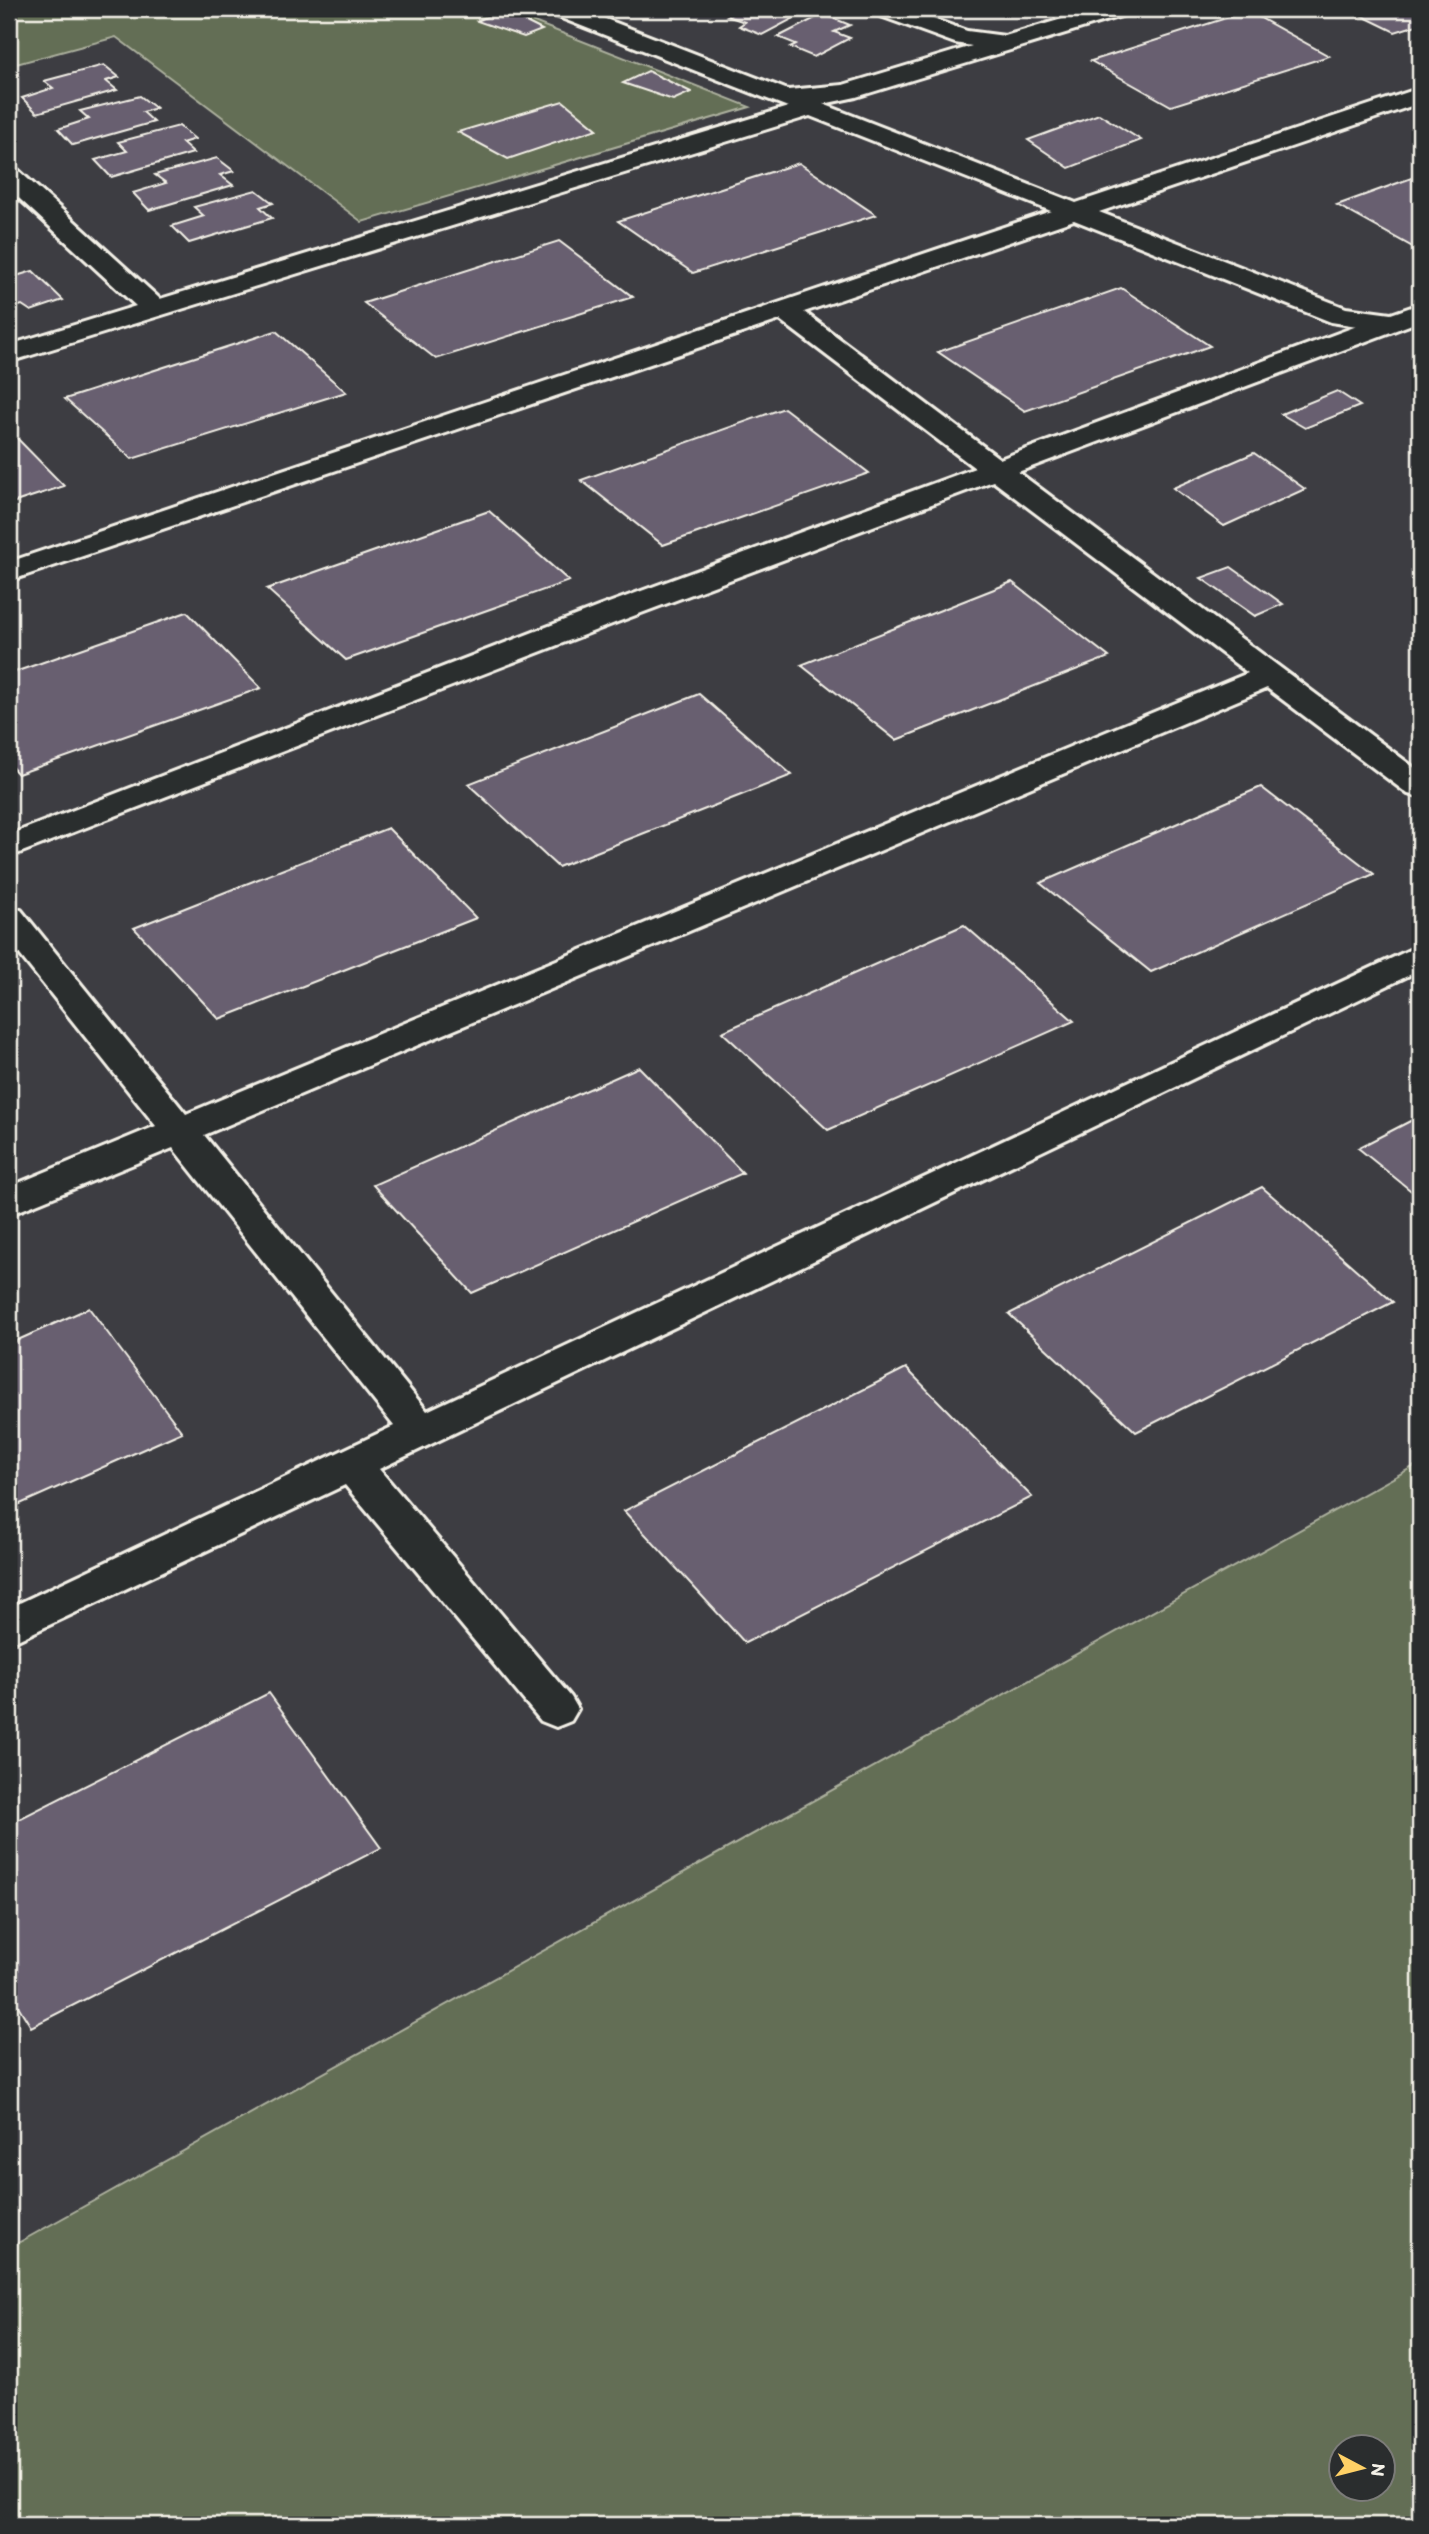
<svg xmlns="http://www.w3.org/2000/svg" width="1429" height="2534" viewBox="0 0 1429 2534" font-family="Itim,sans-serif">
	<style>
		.built { fill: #3c3c42; fill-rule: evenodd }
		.green { fill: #646e54; stroke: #acb09e; stroke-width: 2; fill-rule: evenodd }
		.building { fill: #675f6f; stroke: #f4f1e8; stroke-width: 2 }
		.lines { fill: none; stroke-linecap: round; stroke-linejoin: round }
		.minor-casing { stroke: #f4f1e8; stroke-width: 6 }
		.minor { fill: #2a2d2e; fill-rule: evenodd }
	</style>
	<rect width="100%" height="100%" fill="#2a2d2e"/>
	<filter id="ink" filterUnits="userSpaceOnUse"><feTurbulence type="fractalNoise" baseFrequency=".0143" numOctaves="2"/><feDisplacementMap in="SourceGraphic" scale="14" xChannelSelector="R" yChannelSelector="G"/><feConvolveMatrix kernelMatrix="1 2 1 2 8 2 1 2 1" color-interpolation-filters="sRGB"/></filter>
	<g filter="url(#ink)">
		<path class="built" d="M9,9H1420V2525H9ZM1342,2446H1384V2488H1342Z"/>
		<g class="green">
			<polygon points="9,9 501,9 750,107 362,222 116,37 9,66"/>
			<path d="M1420,1463V2525H9V2248ZM1342,2446H1384V2488H1342Z"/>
		</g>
		<g class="building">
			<polygon points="741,9 787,9 783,10 798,16 762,35 739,26 745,22 727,16"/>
			<polygon points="1348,9 1420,9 1420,24 1395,32"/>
			<polygon points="502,10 542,30 524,37 477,21"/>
			<polygon points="1248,11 1329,56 1171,106 1091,61"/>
			<polygon points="823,14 850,25 834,32 850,38 814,57 790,47 796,44 778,37"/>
			<polygon points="104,65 119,77 106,81 117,90 37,113 22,98 53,88 44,81"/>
			<polygon points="648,71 691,92 673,100 623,83"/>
			<polygon points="140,96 156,108 143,112 154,122 73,145 58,129 89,119 80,111"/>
			<polygon points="563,101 597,129 508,159 458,132"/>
			<polygon points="1099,114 1141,140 1069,168 1028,140"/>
			<polygon points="179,126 195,139 182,143 193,153 111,177 95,160 127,151 118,142"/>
			<polygon points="217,158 234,171 220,175 233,185 149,210 133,193 166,183 155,175"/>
			<polygon points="799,163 876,215 693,273 618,221"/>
			<polygon points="1420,175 1420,251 1337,205"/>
			<polygon points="256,190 273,203 260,207 272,218 189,243 172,226 204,216 194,207"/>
			<polygon points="559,241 633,297 436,359 364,303"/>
			<polygon points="33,271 63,300 31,311 22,305 9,309 9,274 13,277"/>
			<polygon points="1121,288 1210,346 1025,411 938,352"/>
			<polygon points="276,331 346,392 132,459 65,399"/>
			<polygon points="1337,391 1360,406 1305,428 1281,414"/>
			<polygon points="784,408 869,473 663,545 581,480"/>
			<polygon points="9,430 64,486 9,504"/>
			<polygon points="1254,453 1305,489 1224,526 1173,488"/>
			<polygon points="489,511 569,581 346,660 267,589"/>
			<polygon points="1231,567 1283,604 1255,616 1201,578"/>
			<polygon points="1012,582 1109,657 896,740 801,665"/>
			<polygon points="187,612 261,688 18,774 9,764 9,674"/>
			<polygon points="699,694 792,775 558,867 468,784"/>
			<polygon points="1261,787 1374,874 1151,972 1040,883"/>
			<polygon points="388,828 476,918 219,1019 134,928"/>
			<polygon points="964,925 1074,1021 828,1130 722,1032"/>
			<polygon points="639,1067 743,1173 472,1293 373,1185"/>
			<polygon points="1420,1116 1420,1198 1358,1148"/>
			<polygon points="1262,1187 1393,1302 1136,1432 1009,1314"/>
			<polygon points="89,1308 182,1432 9,1509 9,1344"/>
			<polygon points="906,1368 1032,1497 745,1643 624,1511"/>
			<polygon points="269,1693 381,1848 31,2027 9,1991 9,1824"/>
		</g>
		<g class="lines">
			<g class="minor-casing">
				<path id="minor" d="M547,9H580L788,90L843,85L972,46L955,43L875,14L871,9H905L967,31L1005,36L1096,9H1132L1128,14L856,97L823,104L1076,203L1420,88V103L1099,212L1346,308L1391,314L1420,304V321L1018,472L1420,772V797L1408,794L1267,688L204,1135L427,1411L1420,945V970L379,1469L571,1697L578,1709L571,1721L556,1727L541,1721L345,1485L9,1644V1608L394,1426L173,1148L9,1215V1187L156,1126L9,941V907L21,910L186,1114L1248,673L993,481L620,621L9,857V835L598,607L975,468L780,320L9,581V562L1051,211L810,116L9,362V345L136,306L9,189V167L18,170L160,299L788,107L551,14ZM1074,220L1331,322L1357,326L1000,459L804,312Z"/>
			</g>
			<use href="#minor" class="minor"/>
		</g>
	</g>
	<rect width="1429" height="2534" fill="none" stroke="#2a2d2e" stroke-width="35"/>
	<rect x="18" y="18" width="1394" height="2499" fill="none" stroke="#f4f1e8" stroke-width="2.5" filter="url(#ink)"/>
	<g transform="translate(1362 2468) rotate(97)"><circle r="33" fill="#2a2d2e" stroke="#7b7b78" stroke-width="2"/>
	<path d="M0-5L12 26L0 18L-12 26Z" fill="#ffd166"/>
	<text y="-10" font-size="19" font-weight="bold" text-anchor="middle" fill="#f4f1e8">N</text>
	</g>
</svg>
